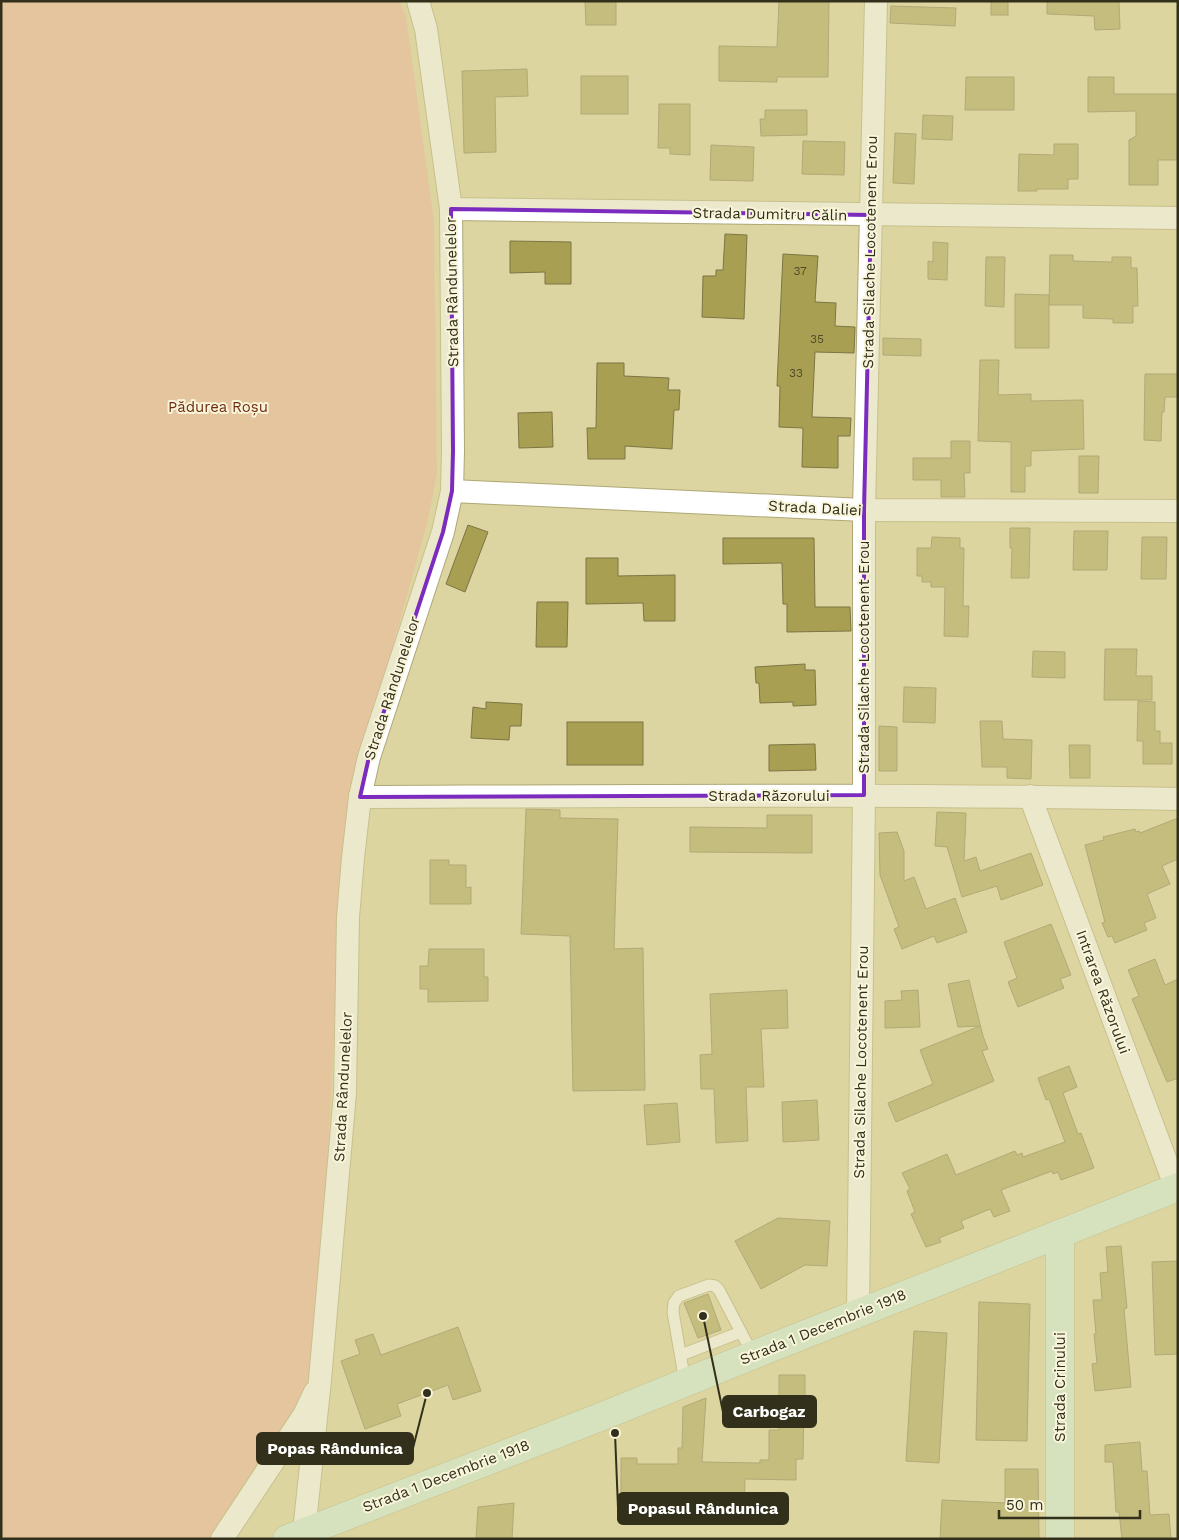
<svg xmlns="http://www.w3.org/2000/svg" width="1179" height="1540" viewBox="0 0 1179 1540" font-family="'Work Sans',sans-serif">
	<style>
		.green { fill: #edb29c }
		.building { fill: #a99f52; stroke: #7c7544 }
		.lines { fill: none; stroke-linecap: round; stroke-linejoin: round }
		.lane-casing { stroke: #aea774; stroke-width: 13 }
		.street-casing { stroke: #aea774; stroke-width: 24 }
		.secondary-casing { stroke: #aea774; stroke-width: 29 }
		.lane { stroke: #fff; stroke-width: 11 }
		.street { stroke: #fff; stroke-width: 22 }
		.secondary { stroke: #cdf1e1; stroke-width: 28 }
		.marked { fill: none; stroke: #7b2cbf; stroke-width: 4; stroke-linejoin: round }
		.labels { text-anchor: middle; stroke-width: 4; stroke-linejoin: round; paint-order: stroke }
		.number-label { font-size: 12px; fill: #504b28 }
		.street-label { font-size: 15px; fill: #322f1a; stroke: #f8f5db }
		.park-label { font-size: 15px; fill: #702d0f; stroke: #f8f5db }
		.leader { fill: none; stroke: #322f1a; stroke-width: 2 }
		.callout-dot { fill: #322f1a; stroke: #f8f5db; stroke-width: 2 }
		.callout { fill: #322f1a; stroke: #322f1a; stroke-width: 2 }
		.callout-label { font-size: 16px; text-anchor: middle; font-weight: bold; fill: #fff }
	</style>
	<rect width="100%" height="100%" fill="#dcd5a1"/>
	<polygon class="green" points="1,1 399,1 406,16 434,222 437,474 427,524 353,788 343,857 318,1348 300,1404 241,1489 212,1539 1,1539"/>
	<g class="building">
		<polygon points="585,1 616,1 616,25 586,25"/>
		<polygon points="779,1 829,1 828,77 777,77 777,82 719,81 719,46 777,47"/>
		<rect x="991" y="1" width="17" height="14"/>
		<polygon points="1047,1 1119,1 1120,29 1095,30 1094,16 1047,14"/>
		<polygon points="891,6 956,8 955,26 890,23"/>
		<polygon points="527,69 528,96 495,97 496,152 464,153 462,71"/>
		<rect x="581" y="76" width="47" height="38"/>
		<polygon points="966,77 1014,77 1014,110 965,110"/>
		<polygon points="1088,77 1114,77 1114,94 1178,94 1178,160 1158,160 1158,185 1129,185 1129,140 1136,136 1136,111 1088,112"/>
		<polygon points="659,104 690,104 690,155 670,154 670,148 658,148"/>
		<polygon points="765,110 807,110 807,135 761,136 760,119 765,119"/>
		<polygon points="923,115 953,116 952,140 922,139"/>
		<polygon points="895,133 916,134 914,184 893,183"/>
		<polygon points="803,141 845,142 844,175 802,174"/>
		<polygon points="1054,144 1078,144 1078,179 1068,179 1068,189 1037,189 1037,191 1018,191 1019,154 1054,155"/>
		<polygon points="711,145 754,147 753,181 710,180"/>
		<polygon points="725,234 747,235 744,319 702,317 703,276 716,276 716,270 723,270"/>
		<polygon points="510,241 571,242 571,284 545,284 545,272 510,273"/>
		<polygon points="933,242 948,243 947,280 928,279 928,261 933,262"/>
		<polygon points="783,254 818,256 815,302 836,303 835,326 855,327 854,353 815,352 812,417 851,418 850,436 838,436 838,468 802,467 803,428 779,427 780,386 777,386"/>
		<polygon points="1050,255 1073,255 1073,261 1112,262 1112,257 1131,257 1131,268 1137,268 1138,306 1133,306 1133,323 1113,323 1113,319 1083,318 1083,305 1049,305"/>
		<polygon points="986,257 1005,257 1004,307 985,306"/>
		<polygon points="1015,294 1049,295 1049,348 1015,348"/>
		<polygon points="883,338 921,339 921,356 883,355"/>
		<polygon points="980,360 999,360 998,395 1031,394 1031,401 1083,400 1084,449 1031,451 1031,466 1025,466 1025,492 1011,492 1011,442 978,441"/>
		<polygon points="597,363 624,363 624,376 669,378 668,390 680,390 679,410 674,410 672,449 625,446 625,459 588,459 587,428 596,428"/>
		<polygon points="1145,374 1178,374 1178,397 1165,397 1164,412 1162,412 1161,441 1144,440"/>
		<polygon points="552,412 553,447 519,448 518,413"/>
		<polygon points="951,441 970,441 970,473 964,473 965,497 941,497 941,480 913,480 913,458 951,458"/>
		<polygon points="1079,456 1099,456 1098,493 1079,493"/>
		<polygon points="468,525 488,532 465,592 446,584"/>
		<polygon points="1010,528 1030,528 1029,578 1011,578 1012,548 1010,548"/>
		<polygon points="1074,531 1108,531 1107,570 1073,570"/>
		<polygon points="932,537 960,538 960,548 964,548 963,606 969,606 968,637 944,636 945,587 931,587 931,582 922,582 922,576 917,576 917,548 931,548"/>
		<polygon points="1142,537 1167,537 1166,579 1141,579"/>
		<polygon points="723,538 814,538 815,607 850,607 851,631 787,632 787,604 783,604 782,563 723,564"/>
		<polygon points="586,558 618,558 618,576 675,575 675,621 644,621 643,603 586,604"/>
		<polygon points="537,602 568,602 567,647 536,647"/>
		<polygon points="1105,649 1137,649 1136,676 1152,676 1152,700 1104,700"/>
		<polygon points="1033,651 1065,652 1065,678 1032,677"/>
		<polygon points="805,664 805,670 815,670 816,705 793,706 793,702 760,703 759,683 756,683 755,667"/>
		<polygon points="904,687 936,688 935,723 903,722"/>
		<polygon points="1138,701 1155,702 1155,731 1160,731 1160,743 1172,743 1172,764 1143,764 1143,741 1137,741"/>
		<polygon points="486,702 522,704 521,726 510,726 509,740 471,738 473,707 486,709"/>
		<polygon points="980,721 1002,721 1003,739 1032,740 1031,779 1007,778 1007,767 982,767"/>
		<rect x="567" y="722" width="76" height="43"/>
		<polygon points="879,726 897,727 897,771 879,771"/>
		<polygon points="815,744 816,770 769,771 769,745"/>
		<polygon points="1069,745 1090,745 1090,778 1070,778"/>
		<polygon points="526,809 560,810 560,818 618,819 614,949 643,948 645,1090 573,1091 570,936 521,934"/>
		<polygon points="937,812 966,813 964,861 976,857 980,871 1031,853 1043,885 1001,900 997,886 962,897 947,847 935,846"/>
		<polygon points="767,815 812,815 812,853 690,852 690,827 767,828"/>
		<polygon points="1178,818 1178,859 1162,866 1170,884 1147,894 1156,918 1144,923 1147,930 1115,943 1112,936 1108,937 1102,923 1105,922 1085,845 1104,840 1103,837 1135,829 1136,832 1139,831 1140,833"/>
		<polygon points="897,832 904,851 904,881 914,877 926,909 955,898 967,932 937,943 934,936 902,949 894,929 899,927 880,875 879,833"/>
		<polygon points="430,860 449,860 449,865 466,865 466,888 471,887 471,904 430,904"/>
		<polygon points="1051,924 1071,975 1060,979 1064,988 1018,1007 1008,982 1017,978 1004,942"/>
		<polygon points="429,949 484,949 484,977 488,977 488,1001 428,1002 428,989 420,989 420,966 428,966"/>
		<polygon points="1155,959 1165,985 1178,979 1178,1078 1167,1082 1132,999 1139,996 1128,970"/>
		<polygon points="969,980 983,1036 988,1049 982,1051 994,1081 896,1122 888,1103 933,1084 920,1050 980,1026 958,1027 948,984"/>
		<polygon points="787,990 788,1028 761,1029 764,1087 746,1087 748,1141 716,1143 714,1089 701,1089 700,1055 712,1054 710,994"/>
		<polygon points="918,990 920,1027 885,1028 885,1001 902,1000 901,991"/>
		<polygon points="1069,1066 1077,1087 1063,1093 1078,1134 1081,1133 1094,1168 1061,1180 1058,1172 1053,1174 1052,1171 1001,1190 1010,1211 994,1217 990,1209 961,1221 964,1228 939,1238 941,1242 926,1247 911,1214 915,1212 907,1191 910,1189 902,1173 947,1154 956,1175 1015,1151 1017,1155 1022,1153 1023,1157 1065,1142 1049,1099 1046,1100 1038,1078"/>
		<polygon points="817,1100 819,1140 783,1142 782,1102"/>
		<polygon points="677,1103 680,1142 647,1145 644,1105"/>
		<polygon points="778,1218 830,1221 827,1266 805,1265 761,1289 735,1241"/>
		<polygon points="1121,1246 1127,1308 1124,1309 1131,1387 1095,1391 1092,1364 1097,1363 1094,1334 1096,1334 1093,1300 1102,1300 1100,1273 1108,1272 1106,1247"/>
		<polygon points="1178,1261 1178,1354 1155,1355 1152,1262"/>
		<polygon points="708,1294 721,1330 698,1338 684,1303"/>
		<polygon points="979,1302 1030,1304 1027,1441 976,1440"/>
		<polygon points="458,1327 481,1391 453,1400 448,1385 397,1404 401,1416 365,1429 341,1361 360,1354 355,1340 373,1334 381,1355"/>
		<polygon points="914,1331 947,1333 939,1463 906,1461"/>
		<polygon points="779,1375 805,1375 805,1407 804,1407 803,1459 796,1459 796,1480 745,1479 744,1515 710,1514 711,1498 640,1496 640,1493 621,1493 621,1458 637,1458 637,1464 678,1464 678,1448 682,1448 683,1407 706,1398 702,1462 760,1463 760,1460 769,1460 769,1430 779,1430"/>
		<polygon points="1140,1442 1142,1471 1147,1471 1150,1515 1169,1514 1171,1539 1122,1539 1119,1512 1116,1512 1113,1462 1105,1462 1105,1445"/>
		<polygon points="1005,1469 1038,1469 1039,1539 940,1539 942,1500 1005,1503"/>
		<polygon points="514,1503 512,1539 476,1539 478,1507"/>
	</g>
	<g class="lines">
		<g class="lane-casing">
			<g id="lane">
				<polyline points="681,1355 741,1332"/>
				<polyline points="685,1382 673,1312 674,1303 679,1296 709,1285 715,1286 719,1290 753,1355"/>
			</g>
		</g>
		<g class="street-casing">
			<g id="street">
				<polyline points="451,209 1178,218"/>
				<polyline points="452,491 864,510 1178,511"/>
				<polyline points="1030,796 1176,1188"/>
				<path d="M360,797C633,796 905,794 1178,799"/>
				<polyline points="858,1313 864,795 864,510 876,1"/>
				<polyline points="304,1532 320,1380 345,1093 348,917 353,858 360,797 369,757 443,532 452,491 453,451 451,209 426,29 418,1"/>
				<polyline points="222,1539 304,1415 315,1392"/>
			</g>
		</g>
		<g class="secondary-casing">
			<g id="secondary">
				<polyline points="1060,1234 1060,1539"/>
				<polyline points="287,1539 603,1416 773,1347 1178,1187"/>
			</g>
		</g>
		<use href="#lane" class="lane"/>
		<use href="#street" class="street"/>
		<use href="#secondary" class="secondary"/>
	</g>
	<path d="M0 0H1179V1540H0ZM451,209L871,215L864,510V795L360,797L369,757L443,532L452,491L453,451Z" fill="#dcd5a1" fill-opacity=".55" fill-rule="evenodd"/>
	<path class="marked" d="M451,209L871,215L864,510V795L360,797L369,757L443,532L452,491L453,451Z"/>
	<g class="labels">
		<g class="number-label">
			<text x="800" y="275">37</text>
			<text x="817" y="343">35</text>
			<text x="796" y="377">33</text>
		</g>
		<g class="street-label">
			<text transform="translate(770 214) rotate(1)" y="5">Strada Dumitru Călin</text>
			<text transform="translate(870 252) rotate(-89)" y="5">Strada Silache Locotenent Erou</text>
			<text transform="translate(452 292) rotate(-91)" y="5">Strada Rândunelelor</text>
			<text transform="translate(815 508) rotate(3)" y="5">Strada Daliei</text>
			<text transform="translate(864 657) rotate(-90)" y="5">Strada Silache Locotenent Erou</text>
			<text transform="translate(392 688) rotate(-72)" y="5">Strada Rândunelelor</text>
			<text x="769" y="801">Strada Răzorului</text>
			<text transform="translate(1103 992) rotate(70)" y="5">Intrarea Răzorului</text>
			<text transform="translate(861 1062) rotate(-89)" y="5">Strada Silache Locotenent Erou</text>
			<text transform="translate(343 1087) rotate(-87)" y="5">Strada Rândunelelor</text>
			<text transform="translate(823 1327) rotate(-22)" y="5">Strada 1 Decembrie 1918</text>
			<text transform="translate(1060 1387) rotate(-90)" y="5">Strada Crinului</text>
			<text transform="translate(446 1476) rotate(-21)" y="5">Strada 1 Decembrie 1918</text>
		</g>
		<g class="park-label">
			<text x="218" y="412">Pădurea Roșu</text>
		</g>
	</g>
	<path class="leader" d="M703 1316L723 1412M427 1393L413 1448M615 1433L618 1508"/>
	<g class="callout-dot">
		<circle cx="703" cy="1316" r="5"/>
		<circle cx="427" cy="1393" r="5"/>
		<circle cx="615" cy="1433" r="5"/>
	</g>
	<g class="callout">
		<rect x="723" y="1396" width="93" height="31" rx="5"/>
		<rect x="257" y="1433" width="156" height="31" rx="5"/>
		<rect x="618" y="1493" width="170" height="31" rx="5"/>
	</g>
	<g class="callout-label">
		<text x="769" y="1417">Carbogaz</text>
		<text x="335" y="1454">Popas Rândunica</text>
		<text x="703" y="1514">Popasul Rândunica</text>
	</g>
	<rect width="1179" height="1540" fill="none" stroke="#322f1a" stroke-width="5"/>
	<path d="M999 1510v8h141v-8" fill="none" stroke="#322f1a" stroke-width="2.5"/>
	<text x="1006" y="1510" font-size="15" fill="#322f1a" stroke="#f8f5db" stroke-width="4" paint-order="stroke">50 m</text>
</svg>
